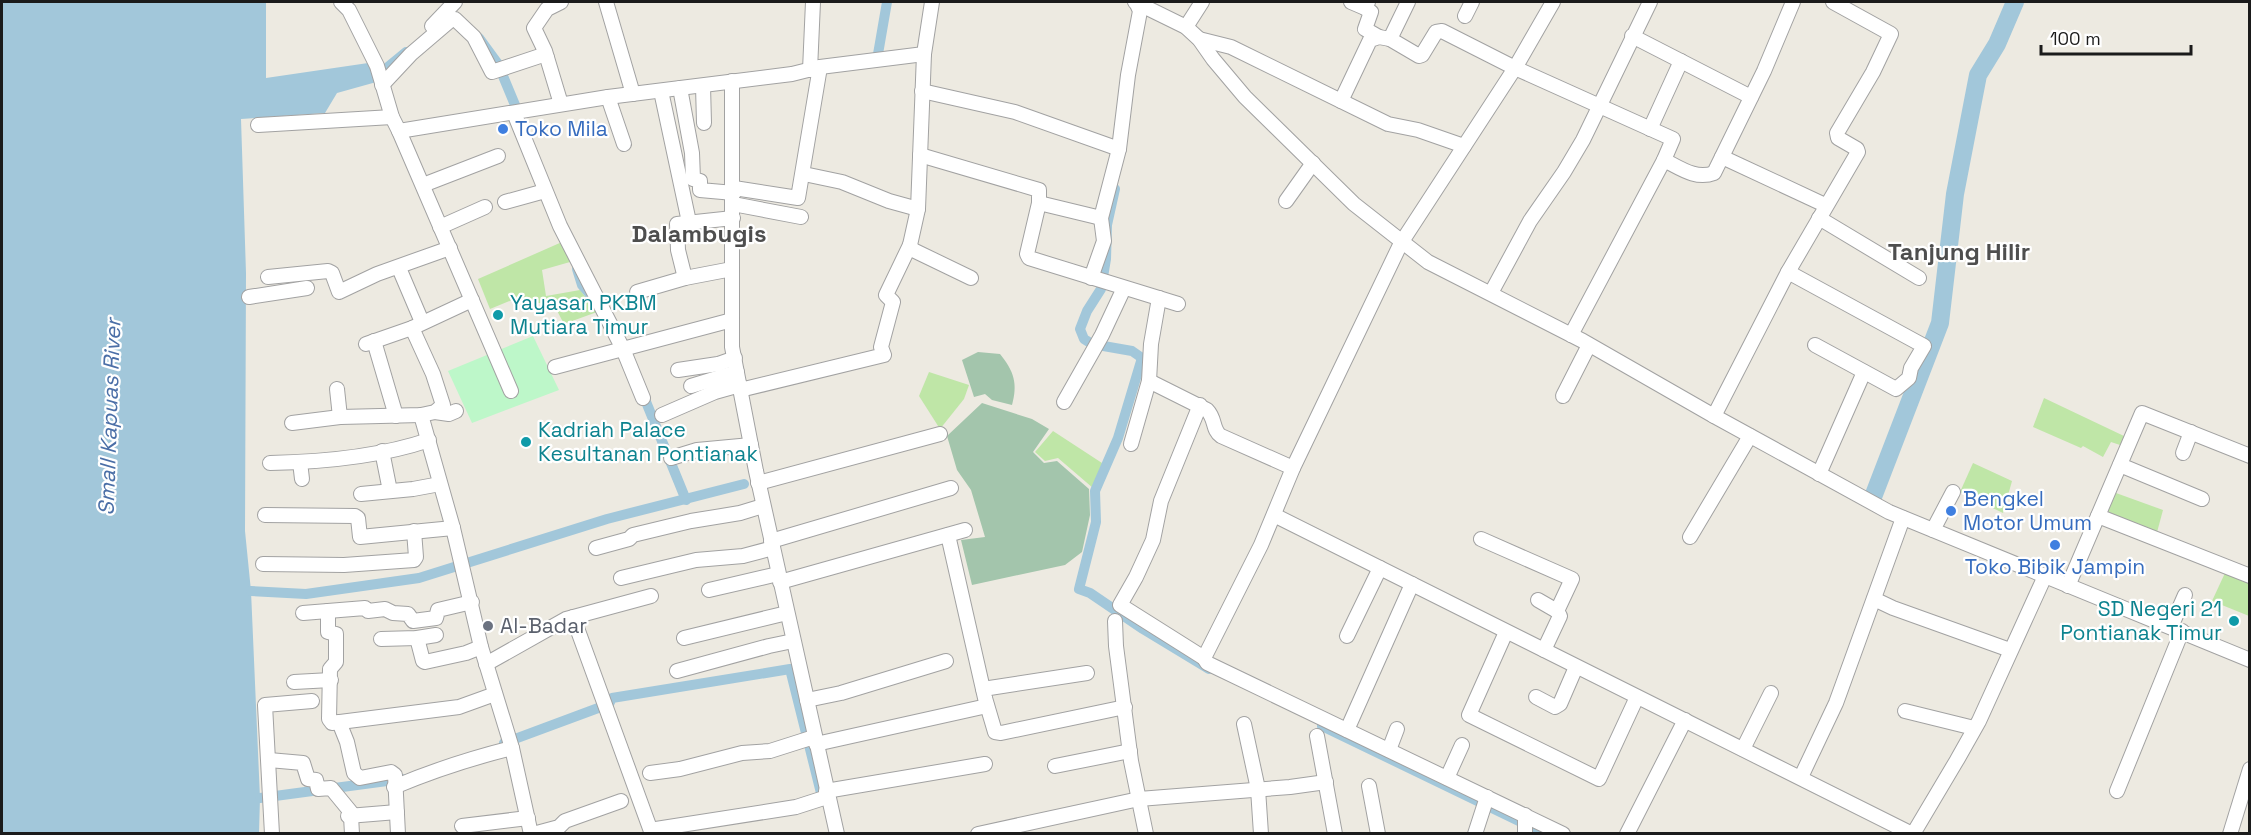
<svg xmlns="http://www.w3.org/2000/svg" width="2251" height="835" viewBox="0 0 2251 835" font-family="'Space Grotesk',sans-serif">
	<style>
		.grass { fill: #bfe6a7 }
		.cemetery { fill: #a3c5ac }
		.park { fill: #bdf7c9 }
		.water { fill: #a2c7da }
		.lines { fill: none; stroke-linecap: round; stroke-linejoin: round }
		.canal { stroke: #a2c7da; stroke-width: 10 }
		.river { stroke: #a2c7da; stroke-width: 18 }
		.minor-casing { stroke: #a2a2a2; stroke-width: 16 }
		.minor { stroke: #fff; stroke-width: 14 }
		.shop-dot { fill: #3f7fe0; stroke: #fff; stroke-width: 2 }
		.culture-dot { fill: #0f9aa8; stroke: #fff; stroke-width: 2 }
		.worship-dot { fill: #6b7280; stroke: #fff; stroke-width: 2 }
		.labels { text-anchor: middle; stroke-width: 4.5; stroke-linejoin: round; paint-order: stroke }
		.shop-label { font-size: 21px; fill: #366cbe; stroke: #fff; text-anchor: start }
		.culture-label { font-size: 21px; fill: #0d838f; stroke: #fff; text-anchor: start }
		.worship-label { font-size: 21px; fill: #5b616d; stroke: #fff; text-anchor: start }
		.water-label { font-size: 22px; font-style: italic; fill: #4b6fa7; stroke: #fff }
		.quarter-label { font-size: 24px; font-weight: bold; fill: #4e4e4e; stroke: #fff }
	</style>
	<rect width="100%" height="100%" fill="#edeae1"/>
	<g class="grass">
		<polygon points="562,242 570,262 542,270 546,296 580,290 597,312 564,324 553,303 523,303 517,298 490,309 478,279"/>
		<polygon points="929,372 969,385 964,399 940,429 919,396"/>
		<polygon points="2044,398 2124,436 2120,445 2111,442 2103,457 2083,446 2081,448 2033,427"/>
		<polygon points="1053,431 1102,463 1093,488 1058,458 1045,461 1035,452"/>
		<polygon points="1973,463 2012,481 2003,513 1960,492"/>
		<polygon points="2116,493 2163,510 2156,536 2106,516"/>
		<polygon points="2225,573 2249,582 2249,616 2212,601"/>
	</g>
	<g class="cemetery">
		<path d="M978,352L1000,354C1014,371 1018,384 1012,405L992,400L985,394L974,397L962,360Z"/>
		<polygon points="982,403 1032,419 1049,429 1033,452 1044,463 1057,461 1089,489 1090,515 1082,552 1065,565 972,585 961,540 985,537 971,490 957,470 947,436"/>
	</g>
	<polygon class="park" points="533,336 559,390 472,423 448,371"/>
	<polygon class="water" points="2,2 266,2 266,78 375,62 380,81 337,93 325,113 241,119 246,273 245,531 251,591 260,798 259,833 2,834"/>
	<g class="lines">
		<g class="canal">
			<polyline points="479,38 498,64 520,117"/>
			<polyline points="878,54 887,2"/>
			<polyline points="378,75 406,52"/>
			<polyline points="1115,189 1107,225 1106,259 1101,289 1087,311 1080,329 1084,339 1092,344 1132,351 1142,358 1118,438 1095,491 1096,522 1079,589 1090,593 1143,629 1209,669"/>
			<polyline points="577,269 582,285 594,299"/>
			<polyline points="642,392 686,500"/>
			<polyline points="251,591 306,594 419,578 607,519 744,484"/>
			<polyline points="609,704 612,698 790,669 823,801"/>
			<polyline points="1322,726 1546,834"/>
			<polyline points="504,743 609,704 609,706"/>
			<polyline points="260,798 402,779"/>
		</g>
		<polyline class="river" points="1873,497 1940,323 1955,194 1978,75 1997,44 2015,2"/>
		<g class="minor-casing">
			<g id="minor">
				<polyline points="341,2 349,10 377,66 392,117 399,131 608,97 792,74 820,67 924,54"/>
				<polyline points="606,2 633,94"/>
				<polyline points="932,2 924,54 918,209 910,245 913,250 971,278"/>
				<polyline points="1135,2 1186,27 1199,39 1213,59 1245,97 1354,204 1428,262 1583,341 1714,416 1889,512 2250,660"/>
				<polyline points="1351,2 1365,8 1368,2"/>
				<polyline points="1553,2 1515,68 1401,243 1293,468 1261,545 1204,658 1207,663 1563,834"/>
				<polyline points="1365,8 1371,12 1365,29 1379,37"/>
				<polyline points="1465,16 1472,2"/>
				<polyline points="432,26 455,2"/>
				<polyline points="1186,27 1202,2"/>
				<polyline points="1632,36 1751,97"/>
				<polyline points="1199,39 1231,47 1388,124 1418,130 1464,146"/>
				<polyline points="1390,39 1419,56 1422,55 1436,32 1442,31 1515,68 1673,139 1664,160 1571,335"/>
				<polyline points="810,70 813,2"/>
				<polyline points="732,81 732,347 756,471 837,834"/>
				<polyline points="382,85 411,54 452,19 455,19 474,37 492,72 543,55 547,58"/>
				<polyline points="703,86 704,123"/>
				<polyline points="680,88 692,153 693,179 700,181 700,190 734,193"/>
				<polyline points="661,91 689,222"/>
				<polyline points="922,91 1015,112 1119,149"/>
				<polyline points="608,97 624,144"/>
				<polyline points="1341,101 1370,40 1379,37 1390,39 1408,2"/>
				<polyline points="561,104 545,51 534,28 547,9 561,2"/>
				<polyline points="514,113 560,226 623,349 643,398"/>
				<polyline points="258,125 392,117"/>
				<polyline points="1650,129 1681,61"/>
				<polyline points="399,131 511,391"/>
				<polyline points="920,155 1039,190 1039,203 1027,254 1029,258 1178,304"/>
				<polyline points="1722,157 1825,205"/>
				<path d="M1664,160C1680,168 1696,180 1714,173L1764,71L1793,2"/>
				<polyline points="804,174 842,182 889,201 918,209"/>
				<polyline points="423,185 498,156"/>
				<polyline points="734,188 798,198 820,67"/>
				<polyline points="1286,201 1313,163"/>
				<polyline points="505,202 545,191"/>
				<polyline points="1039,203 1101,218"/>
				<polyline points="733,204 801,217"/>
				<polyline points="1819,218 1919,278"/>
				<polyline points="440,227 485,207"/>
				<polyline points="399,268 422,322"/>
				<polyline points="1788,272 1924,346 1911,368 1909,378 1896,389 1815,345"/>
				<polyline points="268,277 328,271 332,273 339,292 377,274 450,248"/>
				<polyline points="685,278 678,250 677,224 733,218"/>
				<polyline points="1091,278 1104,241 1101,218 1119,149 1128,75 1140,11 1136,2"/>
				<polyline points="637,292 685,278 732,269"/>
				<polyline points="1491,293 1530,221 1564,172 1583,140 1650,2"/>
				<polyline points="249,297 307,288"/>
				<polyline points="374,341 396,416"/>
				<polyline points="366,344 412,328 472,300"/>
				<polyline points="555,367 732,320"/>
				<polyline points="678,370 718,364 735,358"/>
				<path d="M1149,381L1207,410C1216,419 1212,430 1221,436L1293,468"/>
				<polyline points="691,386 737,372"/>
				<polyline points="337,389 340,417"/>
				<polyline points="740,390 884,355 881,347 893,302 886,295 910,245"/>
				<polyline points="1563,396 1589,345"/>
				<polyline points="1064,402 1102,335 1124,288"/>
				<polyline points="1200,405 1161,501 1153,540 1136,577 1120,605 1204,658"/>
				<polyline points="435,412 449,414 456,411"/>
				<polyline points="421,415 453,528 481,647 512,748 531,834"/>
				<polyline points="662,415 715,392 740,385"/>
				<polyline points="1714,416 1788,272 1858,152 1857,149 1838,138 1837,133 1873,72 1891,34 1833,2"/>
				<polyline points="292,423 340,417 421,415 435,412 443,405 433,374 412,328"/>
				<polyline points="1131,444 1149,381 1151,344 1159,298"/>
				<polyline points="382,451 390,491"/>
				<polyline points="2183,453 2191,432"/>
				<polyline points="671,458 697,450 751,445"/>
				<polyline points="300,462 302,479"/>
				<path d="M270,463C322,462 379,457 429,440"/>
				<polyline points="2120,465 2202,499"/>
				<polyline points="1819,474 1864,372"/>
				<polyline points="758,483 940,434"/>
				<polyline points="361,494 413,489 440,484"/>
				<polyline points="265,515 355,516 358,518 360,537 453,528"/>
				<polyline points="1274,515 1912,834"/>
				<polyline points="2098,516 2250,576"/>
				<polyline points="1933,530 1953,492"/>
				<polyline points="948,535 985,698 995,732 1001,733 1125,707"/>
				<polyline points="1690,537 1750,436"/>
				<polyline points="1481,539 1572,579 1557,611"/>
				<polyline points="771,541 951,488"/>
				<polyline points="596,548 629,539 633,535 691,521 740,513 763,506"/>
				<polyline points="263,564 344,565 414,560 416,557 414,531"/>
				<polyline points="621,578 696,560 743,556 773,548"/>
				<polyline points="780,582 965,530"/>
				<polyline points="2068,586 2142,413 2250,456"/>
				<polyline points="709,590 778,574"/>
				<polyline points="1874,599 1893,608 2010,650"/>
				<polyline points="1538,600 1557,611 1560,616 1544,650"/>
				<polyline points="328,611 328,632 336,634 336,662 330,669 329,719 332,723 459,707 495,694"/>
				<polyline points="303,613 365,608 368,611 385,609 393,613 408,614 413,621 436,618 438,610 472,602"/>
				<polyline points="573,617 652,834"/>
				<polyline points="1115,621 1116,646 1131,761 1146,834"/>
				<polyline points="2171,627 2185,595"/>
				<polyline points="1506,632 1469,715 1599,779 1637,697"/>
				<polyline points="1347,636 1380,568"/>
				<polyline points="417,638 423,661 425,662 466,653 481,647"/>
				<polyline points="684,638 787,613"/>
				<polyline points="381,639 417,638 436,635"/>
				<polyline points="486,664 566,619 651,596"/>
				<polyline points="677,671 769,646 793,641"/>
				<polyline points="294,682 331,680"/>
				<polyline points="983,689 1087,673"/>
				<polyline points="1536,697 1555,707 1560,704 1576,667"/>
				<polyline points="807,700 841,693 946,661"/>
				<polyline points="1905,711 1974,728"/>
				<polyline points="339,722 347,742 354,773 360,778 391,772 395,775 398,834"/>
				<polyline points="1244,724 1258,789 1261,834"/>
				<polyline points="1347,730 1412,584"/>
				<polyline points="1317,736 1335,834"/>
				<polyline points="816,744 987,706"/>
				<polyline points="1743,749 1771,693"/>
				<polyline points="1389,750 1397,729"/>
				<polyline points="269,760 303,763 308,779 316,780 318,789 331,788 354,816"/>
				<polyline points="1055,766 1130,751"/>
				<polyline points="650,773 680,769 742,753 770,751 814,737"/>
				<polyline points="1801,777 1836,703 1903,518"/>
				<polyline points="1447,778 1462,745"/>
				<polyline points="1369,786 1378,834"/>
				<path d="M394,787C432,771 472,758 512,748"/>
				<polyline points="826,791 985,764"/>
				<polyline points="2117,791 2182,631"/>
				<polyline points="1525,815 1525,834"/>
				<polyline points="348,816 397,812"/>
				<polyline points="351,816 352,834"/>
				<polyline points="462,826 528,818"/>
				<polyline points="656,829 796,807 827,797"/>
				<polyline points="272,834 265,705 312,701"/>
				<polyline points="533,834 559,827 565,821 621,801"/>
				<polyline points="978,834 1139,799 1290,787 1326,782"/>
				<polyline points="1475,834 1487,797"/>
				<polyline points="1627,834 1685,720"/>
				<polyline points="1913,834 1957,760 1979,721 2045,576"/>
				<polyline points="2230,834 2250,769"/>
			</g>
		</g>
		<use href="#minor" class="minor"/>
	</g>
	<g class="shop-dot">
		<circle cx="503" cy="129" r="6"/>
		<circle cx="1951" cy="511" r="6"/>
		<circle cx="2055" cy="545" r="6"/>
	</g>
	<g class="culture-dot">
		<circle cx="498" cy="315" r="6"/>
		<circle cx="526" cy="442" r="6"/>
		<circle cx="2234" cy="621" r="6"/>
	</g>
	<circle class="worship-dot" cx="488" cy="626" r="6"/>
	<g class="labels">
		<g class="shop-label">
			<text x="515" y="136">Toko Mila</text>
			<text x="1963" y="506">Bengkel<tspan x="1963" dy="24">Motor Umum</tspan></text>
			<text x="2055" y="574" text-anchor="middle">Toko Bibik Jampin</text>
		</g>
		<g class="culture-label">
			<text x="510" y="310">Yayasan PKBM<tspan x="510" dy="24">Mutiara Timur</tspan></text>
			<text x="538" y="437">Kadriah Palace<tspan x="538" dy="24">Kesultanan Pontianak</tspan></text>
			<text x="2222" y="616" text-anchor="end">SD Negeri 21<tspan x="2222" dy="24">Pontianak Timur</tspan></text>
		</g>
		<g class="worship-label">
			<text x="500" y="633">Al-Badar</text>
		</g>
		<g class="water-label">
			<text transform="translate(109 417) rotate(-88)" y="8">Small Kapuas River</text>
		</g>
		<g class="quarter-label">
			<text x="699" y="242">Dalambugis</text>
			<text x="1959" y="260">Tanjung Hilir</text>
		</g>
	</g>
	<rect width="2251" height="835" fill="none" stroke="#1b1b1b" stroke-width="6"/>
	<path d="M2041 45v9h150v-9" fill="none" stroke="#1b1b1b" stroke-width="3"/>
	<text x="2050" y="45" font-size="18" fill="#1b1b1b" stroke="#ffffff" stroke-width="4.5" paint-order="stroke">100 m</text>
</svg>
